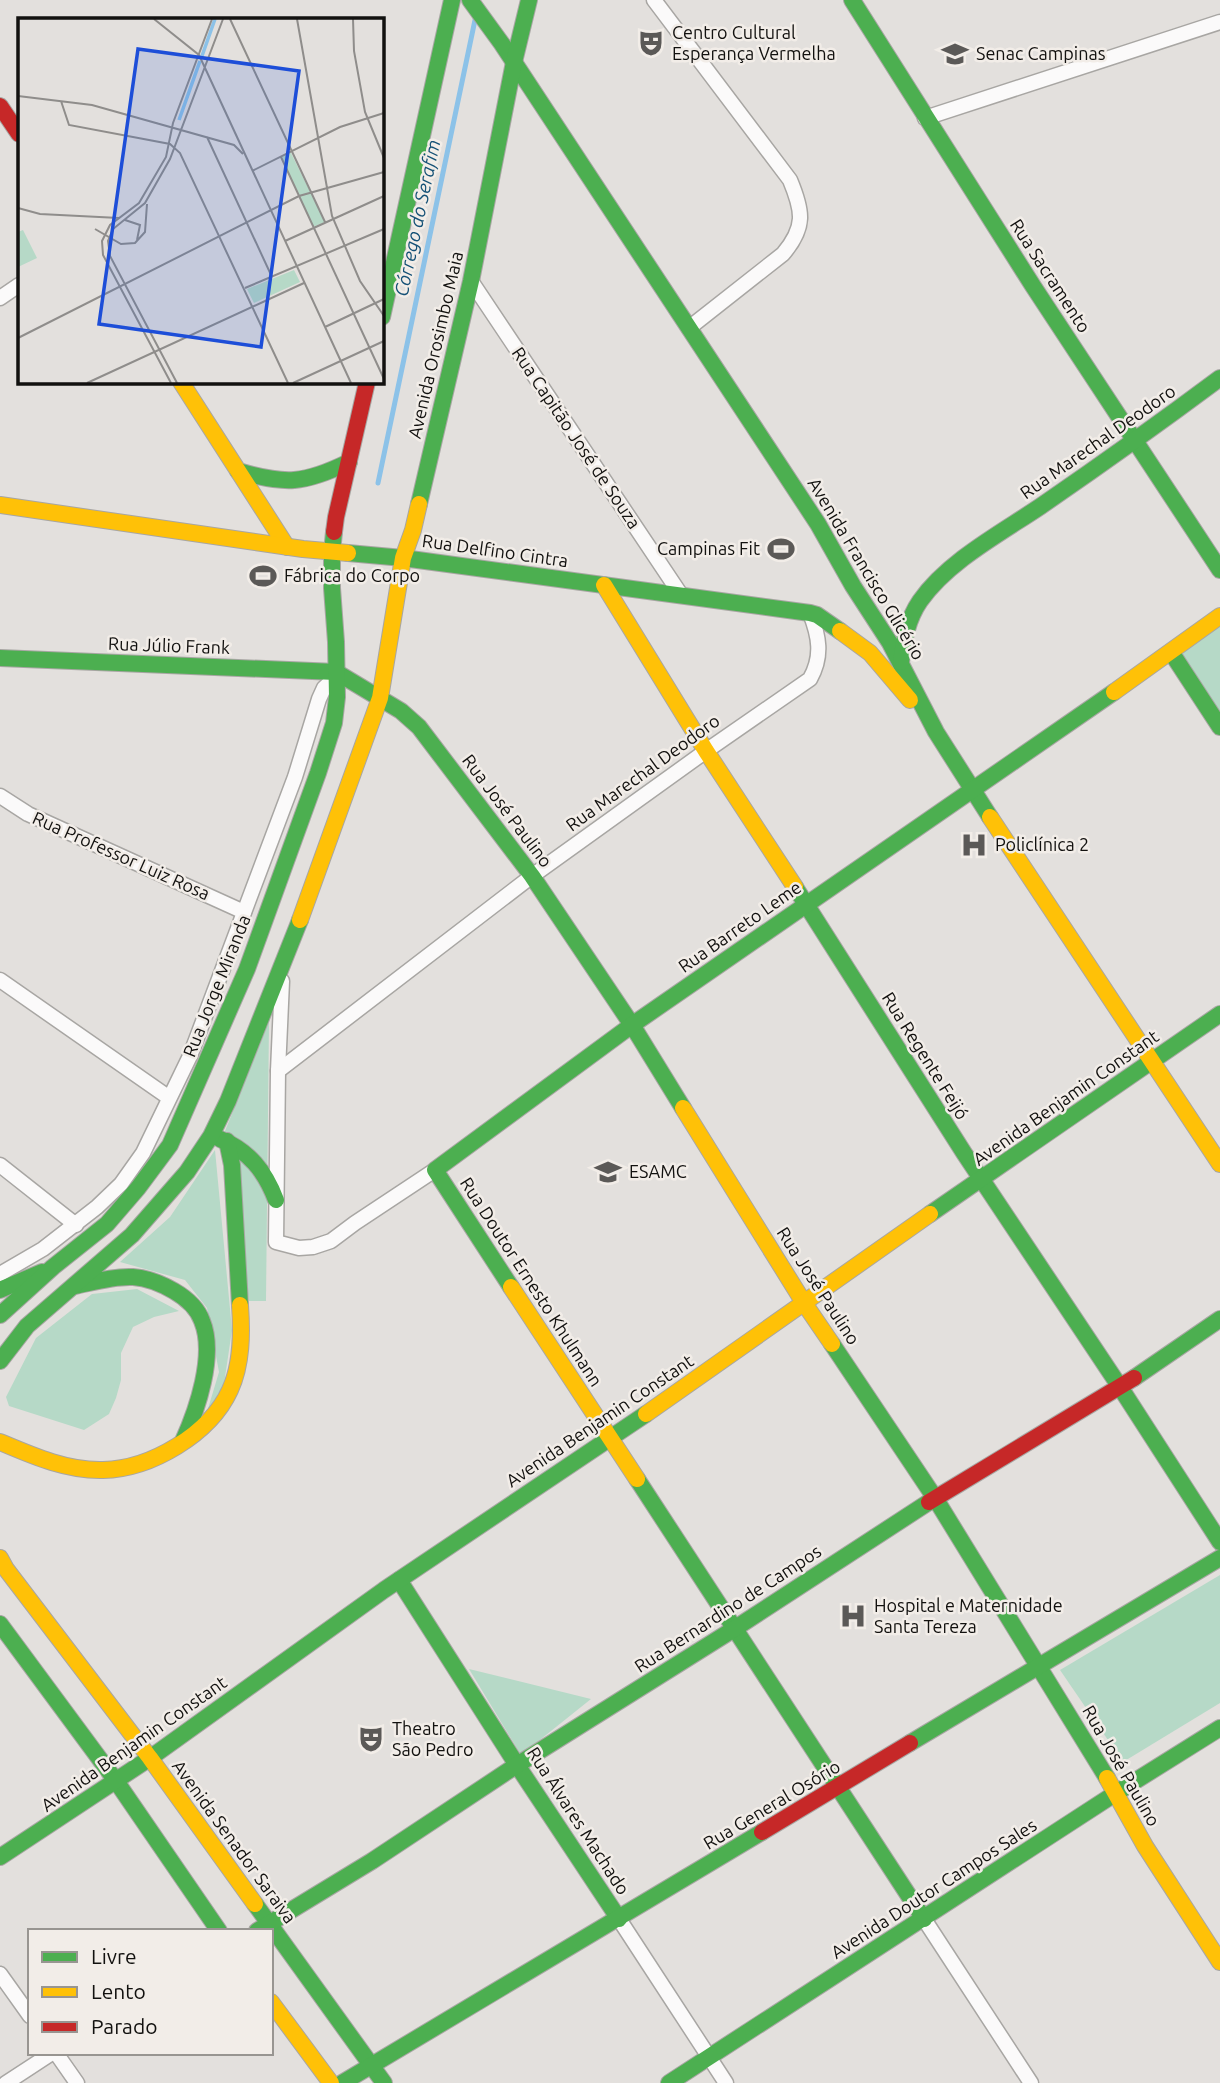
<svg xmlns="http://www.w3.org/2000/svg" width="1220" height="2083" viewBox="0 0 1220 2083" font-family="Ubuntu,sans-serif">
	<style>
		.green { fill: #b6d9c7 }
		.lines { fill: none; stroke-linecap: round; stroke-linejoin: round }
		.stream { stroke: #8cc2e8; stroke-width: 5 }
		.street-casing { stroke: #a8a6a3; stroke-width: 17 }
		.fast-casing { stroke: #a8a6a3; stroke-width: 18 }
		.slow-casing { stroke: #a8a6a3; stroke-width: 18 }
		.jam-casing { stroke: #a8a6a3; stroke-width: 18 }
		.street { stroke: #fbfafa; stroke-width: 14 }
		.fast { stroke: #4caf50; stroke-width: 16 }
		.slow { stroke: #ffc107; stroke-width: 16 }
		.jam { stroke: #c62828; stroke-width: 16 }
		.labels { text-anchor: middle; stroke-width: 5; stroke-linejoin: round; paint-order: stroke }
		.poi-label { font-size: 18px; fill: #12110f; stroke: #f2ede8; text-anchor: start }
		.street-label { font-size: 18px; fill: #12110f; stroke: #f2ede8 }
		.water-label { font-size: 19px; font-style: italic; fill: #155176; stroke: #f2ede8 }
		.inset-river { fill: none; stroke: #8cc2e8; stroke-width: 3.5 }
		.inset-road { fill: none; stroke: #8f8d8b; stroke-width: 2 }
		.view { fill: #1d4ed8; fill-opacity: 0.15; stroke: #1d4ed8; stroke-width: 3.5 }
		.inset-edge { fill: none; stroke: #12110f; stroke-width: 3.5 }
	</style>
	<rect width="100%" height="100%" fill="#e3e0dd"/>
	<g class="green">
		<polygon points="1220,616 1220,725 1172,653"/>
		<polygon points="269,1022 266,1301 249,1301 225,1131"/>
		<polygon points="215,1150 232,1330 224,1384 207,1412 219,1372 207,1308 185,1280 120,1262 170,1217"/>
		<polygon points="137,1289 179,1311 154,1317 133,1327 121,1353 121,1380 116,1398 109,1414 84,1430 9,1406 6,1397 36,1338 92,1294"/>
		<polygon points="1220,1575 1220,1703 1123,1762 1060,1670"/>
		<polygon points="469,1669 591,1699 521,1755"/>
	</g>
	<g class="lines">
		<polyline class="stream" points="378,483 475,20"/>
		<g class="street-casing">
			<g id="street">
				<path d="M654,0L790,180C803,211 806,227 783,254L689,328"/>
				<polyline points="925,118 1220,22"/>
				<polyline points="471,281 681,595"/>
				<polyline points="0,298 19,285"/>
				<polyline points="0,796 28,814 244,912"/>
				<polyline points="0,980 168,1097"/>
				<polyline points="282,981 278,1071 276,1242 299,1248 313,1247 331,1241 355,1223 435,1170"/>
				<path d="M278,1071L532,876L706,751L810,679C823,656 819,636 810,613"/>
				<polyline points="0,1165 76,1225"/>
				<polyline points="0,1274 43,1249 97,1207 121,1184 143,1153 190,1056 295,777 319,699 324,688 336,677"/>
				<polyline points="619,1919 726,2083"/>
				<polyline points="924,1919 1031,2083"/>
				<polyline points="0,1974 30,2016"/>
				<polyline points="56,2053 77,2083"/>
				<polyline points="6,2083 52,2053"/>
			</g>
		</g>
		<g class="fast-casing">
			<g id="fast">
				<polyline points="470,0 502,44 818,524 853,586 890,643 936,732 990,817"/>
				<polyline points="852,0 1033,286 1220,570"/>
				<polyline points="382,317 452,0"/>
				<path d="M238,471C285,485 304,484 349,462"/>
				<polyline points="419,504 471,281 514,62 529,0"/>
				<polyline points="348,553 403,558 810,613 817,615 840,631"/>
				<polyline points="1171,652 1220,727"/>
				<polyline points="0,658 336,672 401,711 419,727 532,876 632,1025 683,1108"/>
				<path d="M901,662C904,640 907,620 920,601C948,561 1001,533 1041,506C1102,464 1161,422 1220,378"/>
				<polyline points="795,887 964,1153 1120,1387 1220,1542"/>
				<path d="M220,1139C249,1151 265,1171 276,1200"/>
				<polyline points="227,1141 232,1165 240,1305"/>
				<polyline points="930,1214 1220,1014"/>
				<path d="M75,1286C94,1282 114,1276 133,1277C147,1278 162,1284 174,1291C186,1298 197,1307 202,1321C216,1355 197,1410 183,1441"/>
				<polyline points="511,1287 435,1170 632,1025 1114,692"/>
				<polyline points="0,1290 42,1272"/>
				<polyline points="0,1315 53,1267 107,1224 138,1188 170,1145 247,969 318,773 334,723 337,697 336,642 332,588 332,552 334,532"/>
				<polyline points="832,1344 935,1498 1107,1778"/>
				<polyline points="0,1361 27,1326 132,1235 187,1172 211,1136 228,1101 300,920"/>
				<polyline points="1134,1378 1220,1319"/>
				<polyline points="637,1479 924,1919"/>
				<polyline points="399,1580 517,1765 619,1919"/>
				<polyline points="0,1624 116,1781 219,1931"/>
				<polyline points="910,1743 1220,1558"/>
				<polyline points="0,1857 150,1758 384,1590 646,1414"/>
				<polyline points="255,1904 384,2083"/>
				<polyline points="257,1931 372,1861 517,1765 734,1629 929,1502"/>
				<polyline points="342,2083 762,1832"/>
				<polyline points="669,2083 1116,1793 1220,1728"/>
			</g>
		</g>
		<g class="slow-casing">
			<g id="slow">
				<polyline points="181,382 287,547"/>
				<polyline points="0,505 303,549 348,553"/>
				<polyline points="604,585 706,751 795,887"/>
				<polyline points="840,631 870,653 910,700"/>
				<polyline points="1114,692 1220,616"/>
				<polyline points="990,817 1220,1164"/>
				<polyline points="300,920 380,698 403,558 413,530 419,504"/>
				<polyline points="683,1108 804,1303 832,1344"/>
				<polyline points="511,1287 637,1479"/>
				<polyline points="646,1414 930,1214"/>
				<path d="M0,1442C33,1456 67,1471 103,1470C151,1469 210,1434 230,1390C242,1364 242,1333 240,1305"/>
				<polyline points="0,1558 6,1569 150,1758 255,1904"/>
				<polyline points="1107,1778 1145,1846 1220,1962"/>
				<polyline points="271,2002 331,2083"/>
			</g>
		</g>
		<g class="jam-casing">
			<g id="jam">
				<polyline points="0,106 19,134"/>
				<polyline points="334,532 336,517 367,382"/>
				<polyline points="929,1502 1134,1378"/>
				<polyline points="762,1832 910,1743"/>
			</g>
		</g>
		<use href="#street" class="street"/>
		<use href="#fast" class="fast"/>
		<use href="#slow" class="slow"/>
		<use href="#jam" class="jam"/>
	</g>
	<defs>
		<g id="theatre-bare" transform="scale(2.1)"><path d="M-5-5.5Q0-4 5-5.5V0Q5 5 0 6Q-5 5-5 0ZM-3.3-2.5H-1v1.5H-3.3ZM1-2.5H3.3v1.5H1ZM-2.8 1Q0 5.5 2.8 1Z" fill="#5b5957" stroke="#f2ede8" stroke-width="2.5" paint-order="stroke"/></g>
		<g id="university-bare" transform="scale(2.1)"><path d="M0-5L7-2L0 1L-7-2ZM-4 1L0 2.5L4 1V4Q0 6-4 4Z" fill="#5b5957" stroke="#f2ede8" stroke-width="2.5" paint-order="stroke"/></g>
		<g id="stadium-bare" transform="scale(2.1)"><path d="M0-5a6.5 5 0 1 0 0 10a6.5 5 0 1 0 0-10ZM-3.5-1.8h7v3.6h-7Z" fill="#5b5957" stroke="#f2ede8" stroke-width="2.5" paint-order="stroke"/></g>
		<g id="hospital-bare" transform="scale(2.1)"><path d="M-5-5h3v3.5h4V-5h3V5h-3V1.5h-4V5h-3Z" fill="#5b5957" stroke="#f2ede8" stroke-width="2.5" paint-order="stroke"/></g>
	</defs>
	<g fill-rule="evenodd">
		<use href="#theatre-bare" x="651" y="43"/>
		<use href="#university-bare" x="955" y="54"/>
		<use href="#stadium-bare" x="781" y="549"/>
		<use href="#stadium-bare" x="263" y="576"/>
		<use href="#hospital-bare" x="974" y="845"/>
		<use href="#university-bare" x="608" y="1172"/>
		<use href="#hospital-bare" x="853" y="1616"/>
		<use href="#theatre-bare" x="371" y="1739"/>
	</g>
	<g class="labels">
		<g class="poi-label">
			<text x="672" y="39">Centro Cultural<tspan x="672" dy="21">Esperança Vermelha</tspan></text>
			<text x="976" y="60">Senac Campinas</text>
			<text x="760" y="555" text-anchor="end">Campinas Fit</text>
			<text x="284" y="582">Fábrica do Corpo</text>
			<text x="995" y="851">Policlínica 2</text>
			<text x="629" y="1178">ESAMC</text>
			<text x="874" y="1612">Hospital e Maternidade<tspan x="874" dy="21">Santa Tereza</tspan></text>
			<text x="392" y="1735">Theatro<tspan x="392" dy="21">São Pedro</tspan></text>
		</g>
		<g class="street-label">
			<text transform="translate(1050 276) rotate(57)" y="6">Rua Sacramento</text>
			<text transform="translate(436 345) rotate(-77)" y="6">Avenida Orosimbo Maia</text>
			<text transform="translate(576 438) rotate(56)" y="6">Rua Capitão José de Souza</text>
			<text transform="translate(1098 442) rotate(-35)" y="6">Rua Marechal Deodoro</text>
			<text transform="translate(495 551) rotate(8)" y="6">Rua Delfino Cintra</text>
			<text transform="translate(866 569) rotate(59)" y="6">Avenida Francisco Glicério</text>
			<text transform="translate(169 646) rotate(2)" y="6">Rua Júlio Frank</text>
			<text transform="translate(643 773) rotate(-36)" y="6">Rua Marechal Deodoro</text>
			<text transform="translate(507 811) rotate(53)" y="6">Rua José Paulino</text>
			<text transform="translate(121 856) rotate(24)" y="6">Rua Professor Luiz Rosa</text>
			<text transform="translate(740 927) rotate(-35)" y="6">Rua Barreto Leme</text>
			<text transform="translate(217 986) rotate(-68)" y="6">Rua Jorge Miranda</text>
			<text transform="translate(925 1056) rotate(58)" y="6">Rua Regente Feijó</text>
			<text transform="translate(1066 1098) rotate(-35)" y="6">Avenida Benjamin Constant</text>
			<text transform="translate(531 1282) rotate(57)" y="6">Rua Doutor Ernesto Khulmann</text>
			<text transform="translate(818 1286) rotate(57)" y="6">Rua José Paulino</text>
			<text transform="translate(600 1421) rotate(-34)" y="6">Avenida Benjamin Constant</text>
			<text transform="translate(728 1609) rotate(-33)" y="6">Rua Bernardino de Campos</text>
			<text transform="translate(134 1744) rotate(-35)" y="6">Avenida Benjamin Constant</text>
			<text transform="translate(1121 1766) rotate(60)" y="6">Rua José Paulino</text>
			<text transform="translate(772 1805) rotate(-31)" y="6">Rua General Osório</text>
			<text transform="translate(578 1821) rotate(57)" y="6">Rua Álvares Machado</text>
			<text transform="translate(234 1842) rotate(54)" y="6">Avenida Senador Saraiva</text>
			<text transform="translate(934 1889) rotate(-33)" y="6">Avenida Doutor Campos Sales</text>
		</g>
		<g class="water-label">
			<text transform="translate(417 218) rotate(-78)" y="7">Córrego do Serafim</text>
		</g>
	</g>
	<g transform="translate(18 18)">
		<rect width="366" height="366" fill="#e3e0dd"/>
		<path d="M272,133L307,204L295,209L263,139ZM5,212L19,240L0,249V214ZM276,252L282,264L236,285L229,271Z" fill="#b6d9c7"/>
		<path class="inset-river" d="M184,38L197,1M161,102L182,43"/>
		<path class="inset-road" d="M136,1L181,37L333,365M212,1L307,204M279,1L314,198L342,263L366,298M335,1L336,33L347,94L366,140M0,78L74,87L216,127L225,136M43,83L51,107L152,126L162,135L270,365M189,119L254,259M263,139L366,361M234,153L322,109L366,95M0,190L22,196L101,200M107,202L122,207L119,222M77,211L103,226L117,225L127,214L129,186M267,223L366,178M227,270L366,211M307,309L366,281M0,320L281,178L366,154M69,365L286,265M153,365L85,237L84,223L92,207L121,185L148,139L155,105L194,1M159,365L92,238L90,223L95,211L127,185L152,141L205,1M275,365L366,323"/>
		<path class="view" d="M120,31L281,53L243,329L81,306Z"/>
		<rect width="366" height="366" class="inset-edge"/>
	</g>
	<rect x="28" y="1929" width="245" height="126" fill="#f2ede8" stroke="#989591" stroke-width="2"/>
	<rect x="42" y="1952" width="35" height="10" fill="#4caf50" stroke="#989591" stroke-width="2"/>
	<text x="91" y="1964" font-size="21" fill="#12110f">Livre</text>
	<rect x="42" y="1987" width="35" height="10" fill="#ffc107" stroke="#989591" stroke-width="2"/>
	<text x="91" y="1999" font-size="21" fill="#12110f">Lento</text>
	<rect x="42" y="2022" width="35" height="10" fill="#c62828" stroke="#989591" stroke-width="2"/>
	<text x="91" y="2034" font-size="21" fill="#12110f">Parado</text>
</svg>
